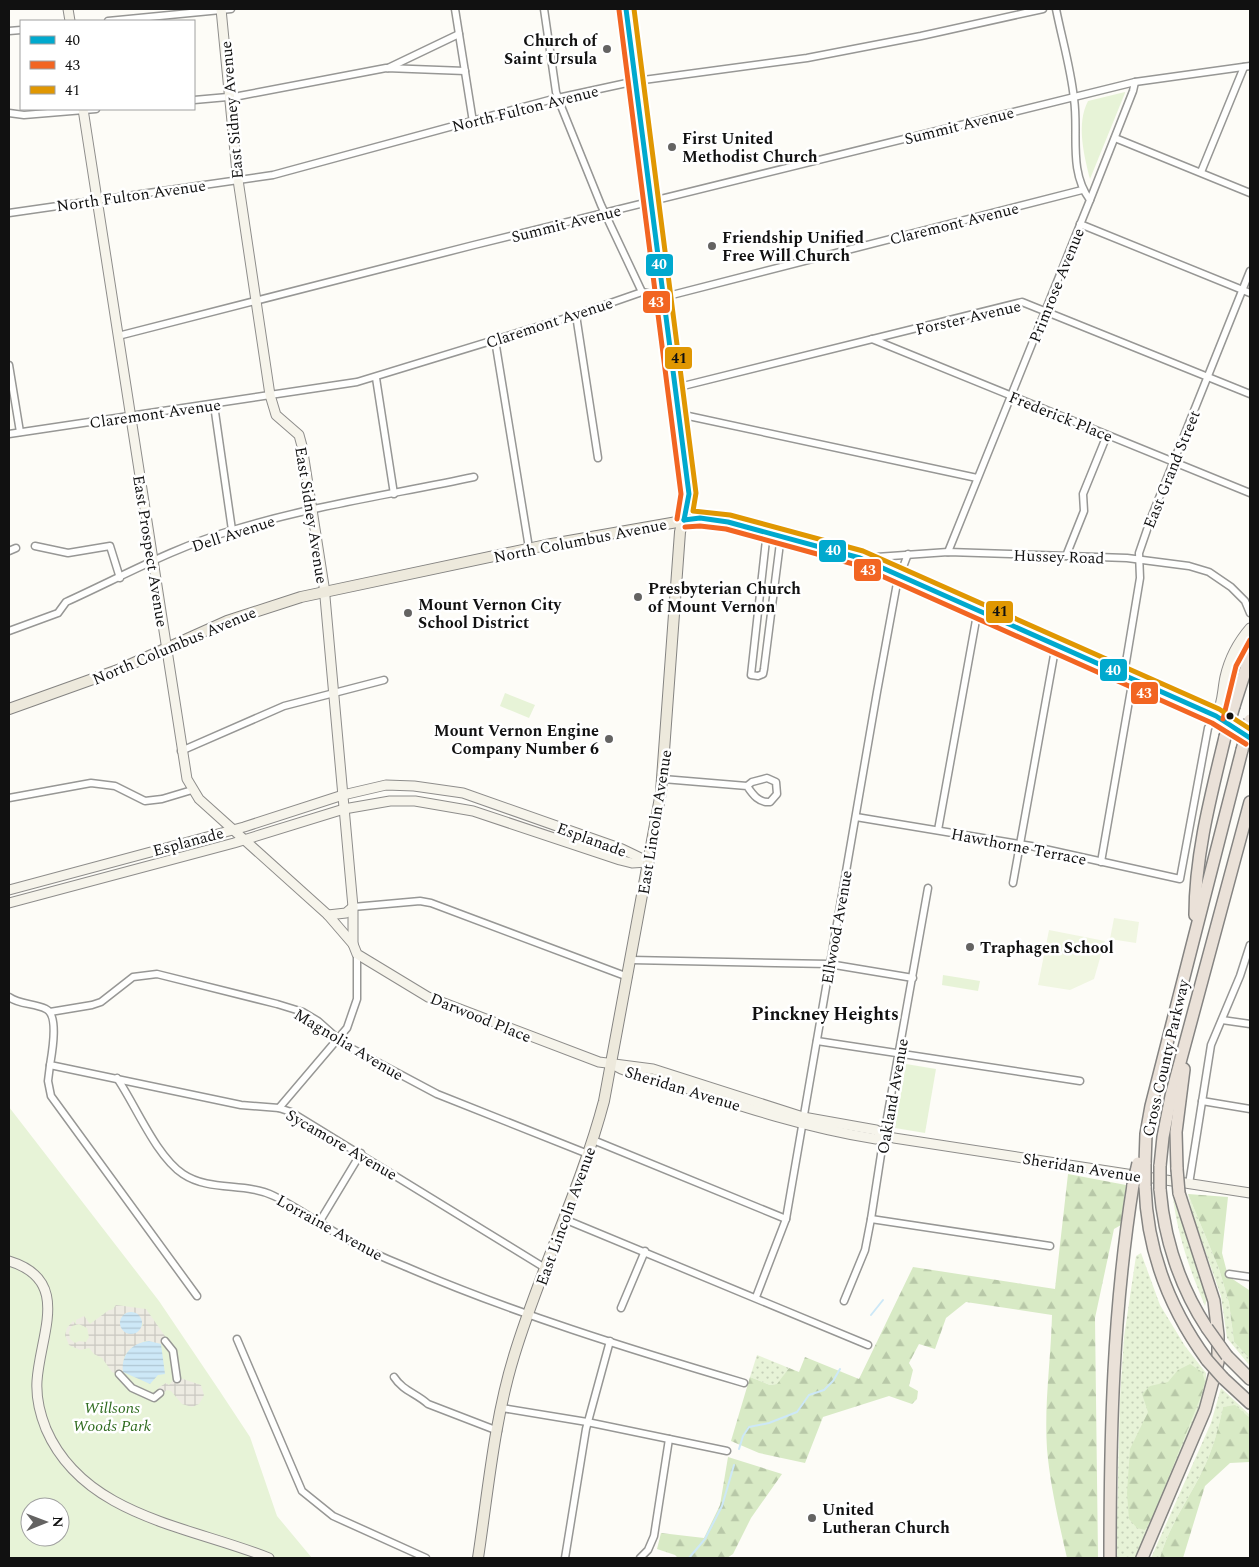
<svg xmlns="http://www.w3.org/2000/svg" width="1259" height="1567" viewBox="0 0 1259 1567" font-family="Spectral,serif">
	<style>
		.grass { fill: url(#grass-dots) }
		.forest { fill: url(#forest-firs) }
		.park { fill: #e7f3d7; fill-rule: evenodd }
		.pitch { fill: #f0f6e1 }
		.plaza { fill: url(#plaza-grid); fill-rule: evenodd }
		.water { fill: url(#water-rules) }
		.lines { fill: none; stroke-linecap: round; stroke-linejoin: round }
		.stream { stroke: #cde8f7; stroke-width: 2 }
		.street-casing { stroke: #979795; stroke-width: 9 }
		.secondary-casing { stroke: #8e8d8b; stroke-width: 11 }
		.primary-casing { stroke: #858482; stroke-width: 12 }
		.highway-casing { stroke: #858482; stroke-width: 14 }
		.street { stroke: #fffffe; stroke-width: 6 }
		.secondary { stroke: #f6f4eb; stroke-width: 9 }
		.primary { stroke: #ede9dc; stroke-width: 10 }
		.highway { stroke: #eae1d8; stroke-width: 11 }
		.highway-bridge-casing { stroke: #858482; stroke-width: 14; stroke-linecap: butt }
		.highway-bridge { stroke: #eae1d8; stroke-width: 11 }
		.bus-1-casing { stroke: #fff; stroke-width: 9 }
		.bus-2-casing { stroke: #fff; stroke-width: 9 }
		.bus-3-casing { stroke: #fff; stroke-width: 9 }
		.bus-1 { stroke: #00a9ce; stroke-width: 5 }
		.bus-2 { stroke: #f26522; stroke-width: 5 }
		.bus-3 { stroke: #e09702; stroke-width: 5 }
		.poi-dot { fill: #646362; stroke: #fff; stroke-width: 2 }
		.bus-dot { fill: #111; stroke: #fff; stroke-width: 2 }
		.labels { text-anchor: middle; stroke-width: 5; stroke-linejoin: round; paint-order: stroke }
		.poi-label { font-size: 16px; font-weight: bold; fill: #111; stroke: #fff; text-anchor: start }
		.street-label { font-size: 16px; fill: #111; stroke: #fff }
		.park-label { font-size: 16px; font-style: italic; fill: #2f6b1f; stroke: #fff }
		.neighbourhood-label { font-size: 18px; font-weight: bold; fill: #111; stroke: #fff }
		.line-badge { stroke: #fff; stroke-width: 2 }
		.badge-label { font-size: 14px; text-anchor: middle; font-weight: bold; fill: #fff }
		.pale-badge-label { font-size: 14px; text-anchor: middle; font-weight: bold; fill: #111 }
	</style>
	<defs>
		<pattern id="grass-dots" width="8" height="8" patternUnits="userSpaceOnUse" patternTransform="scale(1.25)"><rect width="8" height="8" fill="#e7f3d7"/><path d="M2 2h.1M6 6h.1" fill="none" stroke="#c5cfb8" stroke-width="1.8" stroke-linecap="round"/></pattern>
		<pattern id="forest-firs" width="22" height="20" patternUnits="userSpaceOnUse" patternTransform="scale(1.25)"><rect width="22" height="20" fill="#d8eac5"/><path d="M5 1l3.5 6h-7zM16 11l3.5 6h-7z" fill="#b8c8a8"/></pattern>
		<pattern id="plaza-grid" width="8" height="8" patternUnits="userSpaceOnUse" patternTransform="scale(1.25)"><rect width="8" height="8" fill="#edebe2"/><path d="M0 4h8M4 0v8" fill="none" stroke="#cac8c1"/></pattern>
		<pattern id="water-rules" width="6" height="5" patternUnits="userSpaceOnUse" patternTransform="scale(1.25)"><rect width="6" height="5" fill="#cde8f7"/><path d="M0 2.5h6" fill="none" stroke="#afc6d3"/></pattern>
	</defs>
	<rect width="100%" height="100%" fill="#fdfcf7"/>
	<g class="grass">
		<polygon points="1188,1194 1219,1269 1229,1303 1234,1342 1250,1359 1250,1366 1227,1338 1221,1296 1193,1216"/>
		<path d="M1173,1198L1208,1296L1205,1306C1190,1270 1178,1237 1173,1198Z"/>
		<polygon points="1141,1253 1160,1305 1185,1346 1206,1373 1206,1393 1139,1558 1116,1558 1120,1398 1124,1337 1136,1256"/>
		<polygon points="757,1355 789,1368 778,1384 770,1385 750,1377"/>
		<path d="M1221,1388L1250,1415V1418L1235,1406L1223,1407C1219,1427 1214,1445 1206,1463C1192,1495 1169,1524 1160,1558H1151L1211,1423Z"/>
	</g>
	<g class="forest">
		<path d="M1068,1174L1126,1185L1121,1225L1114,1229L1095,1318L1098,1558H1067C1059,1523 1050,1485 1047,1449C1044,1404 1051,1359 1052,1315L966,1302L946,1318L935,1349L919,1344L909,1363L913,1370L909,1386L918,1391L917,1399L912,1404L889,1396L823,1417L805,1463L759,1453L731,1441L750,1377L770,1385L777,1384L789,1368L799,1372L805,1357L859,1379L913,1267L1055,1289Z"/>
		<polygon points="1188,1194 1228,1197 1222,1253 1228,1276 1249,1290 1250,1359 1234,1342 1229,1303 1219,1269"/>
		<polygon points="1190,1364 1202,1372 1205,1382 1201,1396 1153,1516 1145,1530 1137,1528 1129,1519 1127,1493 1130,1449 1148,1412 1142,1394 1150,1386 1168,1382 1178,1370"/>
		<path d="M1235,1405L1250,1418V1462L1230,1463L1205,1486L1183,1558H1160C1169,1524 1192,1495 1206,1463C1214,1445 1219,1426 1223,1407Z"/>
		<polygon points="728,1457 782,1474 751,1518 733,1554 727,1558 678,1558 675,1555 657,1549 661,1533 704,1538 720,1505"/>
	</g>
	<g class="park">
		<path d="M1125,92V93L1090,179C1084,155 1076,124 1088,101Z"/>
		<polygon points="505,693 535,705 529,718 500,706"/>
		<polygon points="943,975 980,981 978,991 942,985"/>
		<polygon points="906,1064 936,1069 925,1133 895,1128"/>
		<path d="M9,1107L159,1301L219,1390L250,1437L277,1516L312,1558H9ZM30,1507H60V1537H30Z"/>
	</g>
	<g class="pitch">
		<polygon points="1114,918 1139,922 1136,943 1110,939"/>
		<polygon points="1049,930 1105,941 1094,979 1070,990 1038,985"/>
	</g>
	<g class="plaza">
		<path d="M116,1305L146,1309L167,1339L161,1344L145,1341L129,1350L124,1357L123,1372L117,1374L112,1372L102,1358L94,1354L89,1348L80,1350L69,1345L65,1335L67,1328L73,1321L76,1324V1320L84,1316L90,1324L109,1310H112ZM133,1312L140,1317L143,1325L135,1333L126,1332L124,1314ZM79,1324L87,1328L89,1337L86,1342L79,1341L75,1343L70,1339L69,1332L72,1326Z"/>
		<polygon points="180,1378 201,1385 204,1395 199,1404 192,1407 182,1404 171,1391 167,1390 161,1395 158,1388 166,1383 169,1385 174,1379"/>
	</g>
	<g class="water">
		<circle cx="131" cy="1323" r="11"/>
		<path d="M149,1341L161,1344L165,1374L158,1375L150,1384L123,1372C121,1355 131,1343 149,1341Z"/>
	</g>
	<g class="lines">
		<g class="stream">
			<polyline points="871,1315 883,1300"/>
			<polyline points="739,1449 743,1436 749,1427 769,1423 797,1412 809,1395 824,1390 833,1381 840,1369"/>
			<polyline points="689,1558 705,1539 722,1506 734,1465"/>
		</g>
		<g class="street-casing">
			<g id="street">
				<polyline points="455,9 473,122"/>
				<polyline points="544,9 556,92 561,106 601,205 642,292"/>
				<polyline points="108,21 231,9"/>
				<polyline points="9,31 21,30"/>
				<polyline points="388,68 459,34"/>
				<polyline points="194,100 239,96 386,68 465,71"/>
				<polyline points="9,113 24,115 96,109"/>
				<polyline points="1115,138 1250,193"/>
				<polyline points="1201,172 1244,67"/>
				<polyline points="1090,200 1133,91 1135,82"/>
				<polyline points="9,213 273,175 553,99 636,81 807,58 921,36 1043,9"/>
				<polyline points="1080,224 1250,293"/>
				<polyline points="576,315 598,458"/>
				<polyline points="118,336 474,245 1135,82 1250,66"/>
				<polyline points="872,339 1250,493"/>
				<polyline points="495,340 529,548"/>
				<polyline points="9,365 20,432"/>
				<polyline points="376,378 394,494"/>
				<polyline points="675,388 1022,302 1250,394"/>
				<polyline points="214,405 232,530"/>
				<polyline points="679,414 977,478"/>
				<polyline points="9,434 357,382 576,315 642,292 664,297 1082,190"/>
				<polyline points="767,531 751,675 758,676 763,674 764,669 781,535"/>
				<polyline points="35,546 68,553 110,546 120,578"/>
				<polyline points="9,551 16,548"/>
				<path d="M948,552L1090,200C1068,171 1079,132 1074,99C1071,69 1062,39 1056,9"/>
				<polyline points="1066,556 1084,511 1083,494 1107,435"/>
				<polyline points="862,558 948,552 1127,558 1189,566 1209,572 1231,587 1245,601 1250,613"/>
				<path d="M9,631L58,613L66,602C121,577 175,547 233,530C311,506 394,494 474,477"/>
				<polyline points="1124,674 1140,578 1139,553 1151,518 1250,271"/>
				<polyline points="181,751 284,706 384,680"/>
				<path d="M663,779L747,786L752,782L767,778L776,782L777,794L770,802C759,803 753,795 747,786"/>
				<polyline points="9,798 91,783 115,786 145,801 162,799 192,790"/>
				<polyline points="856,817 1031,846 1180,879 1208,728 1216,716"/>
				<polyline points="938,830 978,609"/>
				<polyline points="1101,862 1133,678"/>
				<polyline points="1013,883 1056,644"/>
				<polyline points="353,907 420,901 431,903 628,977"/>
				<polyline points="631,960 829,964 913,978"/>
				<path d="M9,997C20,1005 34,1003 46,1009C59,1015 52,1053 50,1065L241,1105L279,1108L291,1112L545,1268"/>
				<polyline points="50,1012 92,1005 101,1002 133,977 157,974 277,1004 303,1012 318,1021 345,1045 437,1094 588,1154"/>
				<polyline points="1222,1020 1250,1024"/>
				<polyline points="817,1041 1080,1081"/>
				<polyline points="50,1065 48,1081 51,1096 197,1296"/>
				<path d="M117,1078C136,1106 156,1156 183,1174C210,1192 245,1182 274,1196C299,1208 321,1225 345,1238C364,1249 384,1258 404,1266C513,1313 629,1349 744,1383"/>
				<polyline points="1202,1101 1250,1109"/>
				<polyline points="279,1108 347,1028 357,999 357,954"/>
				<polyline points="593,1140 786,1219"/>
				<polyline points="1189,1184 1211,1045 1240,976 1250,945"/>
				<polyline points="564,1219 868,1345"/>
				<polyline points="871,1219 1050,1246"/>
				<polyline points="320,1221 361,1153"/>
				<polyline points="1229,1274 1250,1277"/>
				<polyline points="756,1297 786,1219 877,692 897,583 908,554"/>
				<polyline points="844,1301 865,1250 871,1219 884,1135 928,888"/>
				<polyline points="621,1308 645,1251"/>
				<polyline points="237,1339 302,1491 333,1516 426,1558"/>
				<polyline points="165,1341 173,1351 177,1379"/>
				<polyline points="119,1374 132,1388 154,1398 160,1393"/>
				<path d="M394,1377C403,1391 416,1393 428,1404L498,1431"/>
				<polyline points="502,1408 587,1422 727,1451"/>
				<polyline points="565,1558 586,1429 610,1341"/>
				<polyline points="640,1558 648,1550 654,1536 669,1439"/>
			</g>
		</g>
		<g class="secondary-casing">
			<g id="secondary">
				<polyline points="68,9 70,21"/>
				<polyline points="221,9 237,173 270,395 276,415 299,435 302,446 324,586 353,907 353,944"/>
				<polyline points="83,109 187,779 199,799 328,915 353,944 357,954 428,997 599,1062 653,1069 803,1117 876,1130 884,1135 894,1138 1250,1193"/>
				<path d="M1216,716C1223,703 1222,691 1225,677C1229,659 1238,642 1250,628"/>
				<polyline points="9,890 244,827 343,795 386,785 414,786 463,793 622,849 649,862"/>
				<polyline points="9,903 234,843 344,809 390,801 415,801 473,811 620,860 632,863 648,862"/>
				<polyline points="328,915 346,913 353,907"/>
				<path d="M612,1064C631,1076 652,1077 673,1084C740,1106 806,1128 876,1139L884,1135"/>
				<path d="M9,1261C72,1280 40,1334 37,1381C36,1397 40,1414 46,1429C84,1517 190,1526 269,1558"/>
			</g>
		</g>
		<g class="primary-casing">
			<g id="primary">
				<polyline points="9,709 118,670 227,621 301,597 546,545 700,518 767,531 860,558 1216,716 1250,738"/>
				<path d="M478,1558C488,1492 494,1421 514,1356C540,1270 581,1188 604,1101L661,792L680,532L689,494L626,9"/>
			</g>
		</g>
		<g class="highway-casing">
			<g id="highway">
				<polyline points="1234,706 1250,656"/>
				<path d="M1195,915C1195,855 1211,795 1225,737"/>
				<polyline points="1145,1164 1146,1134 1151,1106 1242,750"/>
				<polyline points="1160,1166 1163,1137 1171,1096 1250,802"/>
				<polyline points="1177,1169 1176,1132 1184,1069"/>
				<path d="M1145,1186C1147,1251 1169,1308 1207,1360"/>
				<path d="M1160,1189C1164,1238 1180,1287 1207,1328"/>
				<polyline points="1227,1356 1250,1379"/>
				<polyline points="1223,1378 1250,1403"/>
				<path d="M1110,1558C1110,1431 1113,1311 1133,1185"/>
				<polyline points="1142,1558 1205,1410 1218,1362 1218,1335 1214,1301 1179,1193"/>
			</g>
		</g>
		<use href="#street" class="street"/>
		<use href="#secondary" class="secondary"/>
		<use href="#primary" class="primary"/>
		<use href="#highway" class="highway"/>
		<g class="highway-bridge-casing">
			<g id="highway-bridge">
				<polyline points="1225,737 1234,706"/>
				<polyline points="1242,750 1250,720"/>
				<polyline points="1145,1164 1145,1186"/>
				<polyline points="1160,1166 1160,1189"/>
				<polyline points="1177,1169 1179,1193"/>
				<polyline points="1133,1185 1138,1163"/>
				<polyline points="1207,1328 1227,1356"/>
				<polyline points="1207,1360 1223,1378"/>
			</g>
		</g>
		<use href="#highway-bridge" class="highway-bridge"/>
		<g class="bus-1-casing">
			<g id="bus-1">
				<polyline points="626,9 689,494 684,520"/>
				<polyline points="684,520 700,518 728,522 860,558 1216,716 1250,738"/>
			</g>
		</g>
		<g class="bus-2-casing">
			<g id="bus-2">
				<polyline points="619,10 681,494 677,519"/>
				<polyline points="685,527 700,526 726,529 857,565 1212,723 1246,744"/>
				<polyline points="1223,719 1236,666 1250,640"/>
			</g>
		</g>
		<g class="bus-3-casing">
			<polyline id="bus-3" points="634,9 696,493 693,511 730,515 863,551 1219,709 1250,729"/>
		</g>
		<use href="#bus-1" class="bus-1"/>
		<use href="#bus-2" class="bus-2"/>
		<use href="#bus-3" class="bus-3"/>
	</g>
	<g class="poi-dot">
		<circle cx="607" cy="49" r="5"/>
		<circle cx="672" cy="147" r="5"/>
		<circle cx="712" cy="246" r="5"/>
		<circle cx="638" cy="597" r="5"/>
		<circle cx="408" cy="613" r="5"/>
		<circle cx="609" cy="739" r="5"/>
		<circle cx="970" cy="947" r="5"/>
		<circle cx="812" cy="1518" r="5"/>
	</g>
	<circle class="bus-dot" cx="1230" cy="716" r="4.5"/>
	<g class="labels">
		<g class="poi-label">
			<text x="597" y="46" text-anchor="end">Church of<tspan x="597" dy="18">Saint Ursula</tspan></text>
			<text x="682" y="144">First United<tspan x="682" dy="18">Methodist Church</tspan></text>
			<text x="722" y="243">Friendship Unified<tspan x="722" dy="18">Free Will Church</tspan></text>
			<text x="648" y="594">Presbyterian Church<tspan x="648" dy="18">of Mount Vernon</tspan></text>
			<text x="418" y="610">Mount Vernon City<tspan x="418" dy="18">School District</tspan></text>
			<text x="599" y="736" text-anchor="end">Mount Vernon Engine<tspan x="599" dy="18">Company Number 6</tspan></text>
			<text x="980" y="953">Traphagen School</text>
			<text x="822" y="1515">United<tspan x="822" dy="18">Lutheran Church</tspan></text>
		</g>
		<g class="street-label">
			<text transform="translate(525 108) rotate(-14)" y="6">North Fulton Avenue</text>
			<text transform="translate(231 110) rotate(-95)" y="6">East Sidney Avenue</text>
			<text transform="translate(959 125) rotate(-14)" y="6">Summit Avenue</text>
			<text transform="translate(131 195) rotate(-8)" y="6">North Fulton Avenue</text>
			<text transform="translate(566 223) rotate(-14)" y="6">Summit Avenue</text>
			<text transform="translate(954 223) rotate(-14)" y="6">Claremont Avenue</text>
			<text transform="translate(1056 285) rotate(-68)" y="6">Primrose Avenue</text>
			<text transform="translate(968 317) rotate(-13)" y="6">Forster Avenue</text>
			<text transform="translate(549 322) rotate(-18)" y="6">Claremont Avenue</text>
			<text transform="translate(155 413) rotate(-8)" y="6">Claremont Avenue</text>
			<text transform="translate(1061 416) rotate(22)" y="6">Frederick Place</text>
			<text transform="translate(1171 469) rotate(-68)" y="6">East Grand Street</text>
			<text transform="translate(312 515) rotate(81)" y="6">East Sidney Avenue</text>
			<text transform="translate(233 533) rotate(-18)" y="6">Dell Avenue</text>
			<text transform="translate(580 540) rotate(-11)" y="6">North Columbus Avenue</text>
			<text transform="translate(151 551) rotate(81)" y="6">East Prospect Avenue</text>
			<text transform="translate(1059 556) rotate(2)" y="6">Hussey Road</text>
			<text transform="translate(174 645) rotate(-23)" y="6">North Columbus Avenue</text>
			<text transform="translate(654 822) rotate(-81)" y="6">East Lincoln Avenue</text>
			<text transform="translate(592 839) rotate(20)" y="6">Esplanade</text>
			<text transform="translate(188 841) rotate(-15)" y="6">Esplanade</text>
			<text transform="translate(1019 846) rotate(11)" y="6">Hawthorne Terrace</text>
			<text transform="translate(836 927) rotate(-80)" y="6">Ellwood Avenue</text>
			<text transform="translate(481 1017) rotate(22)" y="6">Darwood Place</text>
			<text transform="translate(349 1044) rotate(31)" y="6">Magnolia Avenue</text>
			<text transform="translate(1165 1058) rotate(-77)" y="6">Cross County Parkway</text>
			<text transform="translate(683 1088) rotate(17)" y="6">Sheridan Avenue</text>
			<text transform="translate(892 1096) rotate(-80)" y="6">Oakland Avenue</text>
			<text transform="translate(342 1144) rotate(30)" y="6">Sycamore Avenue</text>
			<text transform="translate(1082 1167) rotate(9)" y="6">Sheridan Avenue</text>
			<text transform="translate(565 1216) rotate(-70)" y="6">East Lincoln Avenue</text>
			<text transform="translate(330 1227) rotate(29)" y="6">Lorraine Avenue</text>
		</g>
		<g class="park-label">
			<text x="112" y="1413">Willsons<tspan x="112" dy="18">Woods Park</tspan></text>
		</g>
		<g class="neighbourhood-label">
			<text x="825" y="1020">Pinckney Heights</text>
		</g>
	</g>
	<g class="line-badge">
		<rect x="645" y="253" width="29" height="24" rx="5" fill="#00a9ce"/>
		<rect x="642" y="290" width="29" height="24" rx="5" fill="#f26522"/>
		<rect x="664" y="346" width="29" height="24" rx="5" fill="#e09702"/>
		<rect x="818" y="539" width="29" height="24" rx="5" fill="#00a9ce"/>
		<rect x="853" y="558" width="29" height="24" rx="5" fill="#f26522"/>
		<rect x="985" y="600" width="29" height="24" rx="5" fill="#e09702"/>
		<rect x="1099" y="658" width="29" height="24" rx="5" fill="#00a9ce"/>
		<rect x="1130" y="681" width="29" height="24" rx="5" fill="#f26522"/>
	</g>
	<g class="badge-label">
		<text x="659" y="269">40</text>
		<text x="656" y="307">43</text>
		<text x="833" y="555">40</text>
		<text x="868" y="575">43</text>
		<text x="1113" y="675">40</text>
		<text x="1144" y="698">43</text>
	</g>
	<g class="pale-badge-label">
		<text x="679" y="363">41</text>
		<text x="1000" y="616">41</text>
	</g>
	<rect width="1259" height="1567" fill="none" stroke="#111111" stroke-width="20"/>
	<rect x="20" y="20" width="175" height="90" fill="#ffffff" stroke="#a0a0a0"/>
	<rect x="30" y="36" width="25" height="8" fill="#00a9ce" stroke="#a0a0a0"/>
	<text x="65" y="45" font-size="15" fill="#111111">40</text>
	<rect x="30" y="61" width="25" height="8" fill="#f26522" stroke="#a0a0a0"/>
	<text x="65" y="70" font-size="15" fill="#111111">43</text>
	<rect x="30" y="86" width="25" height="8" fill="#e09702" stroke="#a0a0a0"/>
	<text x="65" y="95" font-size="15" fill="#111111">41</text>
	<g transform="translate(45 1522) rotate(89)"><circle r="24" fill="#ffffff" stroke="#a0a0a0"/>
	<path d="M0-4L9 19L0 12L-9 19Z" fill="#646362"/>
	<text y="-8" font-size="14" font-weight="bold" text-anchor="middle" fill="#111111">N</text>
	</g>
</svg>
